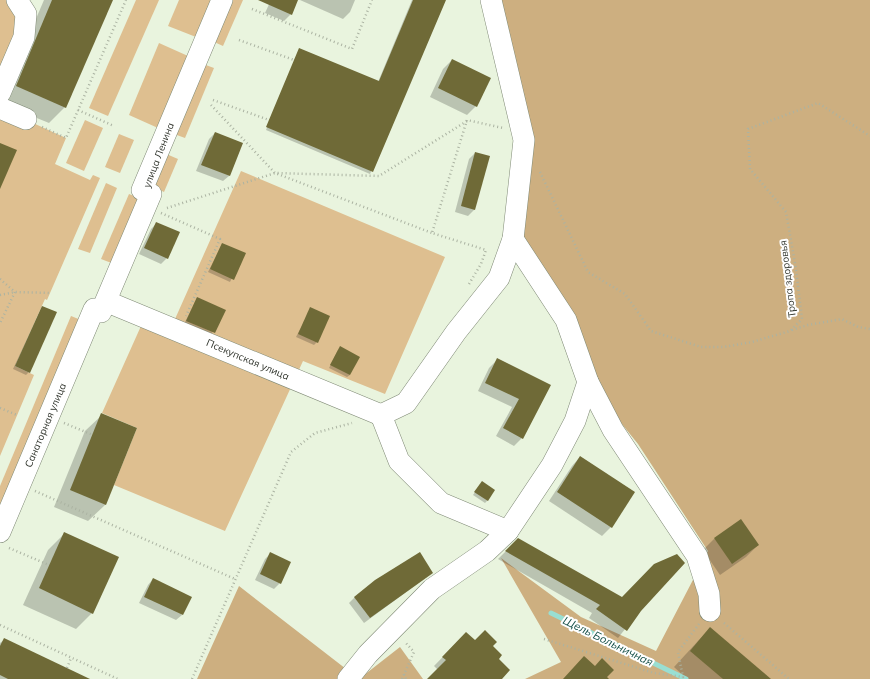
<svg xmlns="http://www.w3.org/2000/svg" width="870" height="679" viewBox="0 0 870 679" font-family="Mulish,sans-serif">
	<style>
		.green { fill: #debf90 }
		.forest { fill: #cdaf80 }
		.shadow { fill: #0003 }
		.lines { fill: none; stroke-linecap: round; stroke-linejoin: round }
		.stream { stroke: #99dfd2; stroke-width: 5 }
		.building { fill: #6f6a37 }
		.minor-casing { stroke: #7f8975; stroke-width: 22 }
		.path { stroke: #abb3a2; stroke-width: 2.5; stroke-dasharray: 1 3; stroke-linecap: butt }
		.minor { stroke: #fff; stroke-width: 21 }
		.labels { text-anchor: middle; stroke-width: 4; stroke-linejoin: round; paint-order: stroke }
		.street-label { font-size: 10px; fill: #30342c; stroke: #fff }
		.water-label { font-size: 11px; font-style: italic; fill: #144f47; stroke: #fff }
	</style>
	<rect width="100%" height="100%" fill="#e9f4de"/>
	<g class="green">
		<polygon points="0,0 18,0 26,14 0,93"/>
		<polygon points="136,0 159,0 108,116 89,108"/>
		<polygon points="179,0 211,0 196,37 168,26"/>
		<polygon points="229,0 243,0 223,46 212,41"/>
		<polygon points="159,43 188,56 158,128 129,115"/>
		<polygon points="203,64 214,68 185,138 174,134"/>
		<polygon points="0,108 66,138 55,164 90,180 93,175 100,178 47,300 45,299 15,366 34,375 0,456"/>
		<polygon points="85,120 103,128 84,171 66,163"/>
		<polygon points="119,134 134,140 120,173 105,167"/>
		<polygon points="164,153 178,159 164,192 150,185"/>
		<polygon points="241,171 445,257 385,394 303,361 225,531 114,485 137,428 102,413 141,326 167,337"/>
		<polygon points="106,183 117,188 90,253 78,249"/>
		<polygon points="129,194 142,199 114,264 101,259"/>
		<polygon points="71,316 81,320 0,515 0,486"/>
	</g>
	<g class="forest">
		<polygon points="491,0 870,0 870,679 525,679 561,662 501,558 581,617 656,651 708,551 638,444 588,382 513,239 524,140"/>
		<polygon points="239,586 359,679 400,647 423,679 197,679"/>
	</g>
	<g class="shadow">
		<polygon points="44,0 111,0 65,107 49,123 0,103"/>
		<polygon points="271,0 297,0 291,14 284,21 265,13"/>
		<polygon points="300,0 355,0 350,12 343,19"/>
		<polygon points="412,0 445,0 370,174 266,130 300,49 378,82"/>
		<polygon points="452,60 476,106 467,115 430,97 443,69"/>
		<polygon points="215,133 229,176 223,181 196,171 209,139"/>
		<polygon points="475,153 474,210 468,216 455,212 469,159"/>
		<polygon points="157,223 167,258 161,264 139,254 151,229"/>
		<polygon points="222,244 244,254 230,282 208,272"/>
		<polygon points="197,298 224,310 211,335 184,324"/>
		<polygon points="42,307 29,372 26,375 13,369"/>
		<polygon points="311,308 317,342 314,345 296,337"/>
		<polygon points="338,350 350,375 347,377 329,368"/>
		<polygon points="497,360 550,385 522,438 514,446 496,436 512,407 478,391 489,368"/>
		<polygon points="102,415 136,428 105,505 88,521 54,507 85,431"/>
		<polygon points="580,457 634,492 611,527 602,536 549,501 572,466"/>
		<polygon points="482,482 488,500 485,503 473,495"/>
		<polygon points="64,534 92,613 76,629 23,605 48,550"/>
		<polygon points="518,539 640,610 618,638 589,618 592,613 498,559"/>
		<polygon points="714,539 758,545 746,557 720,575 703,550"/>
		<polygon points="270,554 280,583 274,589 255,580 265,559"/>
		<polygon points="432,573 364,623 349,603 355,597"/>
		<polygon points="153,579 182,615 176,620 139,603 148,585"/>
		<polygon points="710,628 769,679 687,679 674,667"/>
		<polygon points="466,633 475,642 492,646 497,659 500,679 428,679 438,670 434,666"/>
		<polygon points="4,640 88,679 0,679 0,643"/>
	</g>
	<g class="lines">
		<polyline class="stream" points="551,613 686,679"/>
	</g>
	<g class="building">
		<polygon points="52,0 113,0 66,108 16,86"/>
		<polygon points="258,0 298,0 292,15"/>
		<polygon points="413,0 446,0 373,172 266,127 299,48 379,81"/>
		<polygon points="452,59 491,78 477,107 438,88"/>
		<polygon points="215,132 243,143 230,176 201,165"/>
		<polygon points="0,143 17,150 0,189"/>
		<polygon points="475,152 490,156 475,210 461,206"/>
		<polygon points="156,222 180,232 168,259 144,248"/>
		<polygon points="222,243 246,253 234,280 210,269"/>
		<polygon points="197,297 226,310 215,333 186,321"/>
		<polygon points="42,306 57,312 30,373 15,366"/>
		<polygon points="310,307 330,316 318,343 298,334"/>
		<polygon points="340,346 360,357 350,375 330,365"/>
		<polygon points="497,358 551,385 523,439 503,428 519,399 485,383"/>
		<polygon points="101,413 137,428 106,505 70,490"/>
		<polygon points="580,456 635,492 612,528 557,492"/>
		<polygon points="482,481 495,490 488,501 474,492"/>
		<polygon points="741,519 759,545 732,564 714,538"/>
		<polygon points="64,532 119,557 93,614 39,588"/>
		<polygon points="518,538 622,597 654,564 677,554 685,563 641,611 627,631 596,609 600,605 505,551"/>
		<polygon points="270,552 291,562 281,584 260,574"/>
		<polygon points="420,552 433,573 370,618 354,597 375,580"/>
		<polygon points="153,578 192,597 183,615 144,597"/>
		<polygon points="710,627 771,679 723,679 690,651"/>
		<polygon points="485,630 497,642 493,646 502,655 499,659 510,670 502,679 427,679 446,660 442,657 466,632 475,640"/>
		<polygon points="4,638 90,679 8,679 0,675 0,646"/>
		<polygon points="584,656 595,666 602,658 614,670 607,677 609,679 563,679"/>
	</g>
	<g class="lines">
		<g class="minor-casing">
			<g id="minor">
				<polyline points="0,93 24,37 26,14 17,0"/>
				<polyline points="0,108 26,119"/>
				<polyline points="115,305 381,415"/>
				<polyline points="588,382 613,430 697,556 709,594 710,611"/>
				<polyline points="508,531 552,465 575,421 588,382 566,320 513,239"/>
				<polyline points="0,532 94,309 101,312 151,194 142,190 222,0"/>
				<polyline points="348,679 368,654 432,589 487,551 508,531 441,503 399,461 381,415 406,403 456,332 499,278 513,239 524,140 491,0"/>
			</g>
		</g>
		<g class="path">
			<polyline points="252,9 352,49 372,0"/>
			<polyline points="239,40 294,60"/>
			<polyline points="213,100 269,120"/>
			<polyline points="211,105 275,173 379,176 467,121"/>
			<polyline points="78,110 114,126"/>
			<polyline points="42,127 66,138 126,0"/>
			<polyline points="540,172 588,272 625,294 651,331 701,347 724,347 752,342 790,331 802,319 796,269 786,212 750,169 748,129 818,103 870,136"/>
			<polyline points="167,208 275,173 432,233"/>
			<polyline points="161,213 220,239 186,316"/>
			<polyline points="0,279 15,292 0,323"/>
			<polyline points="469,284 481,264 486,250 432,233 467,120 503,128"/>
			<polyline points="0,295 15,292 51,293"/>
			<polyline points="792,330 808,325 842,319 858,327 870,329"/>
			<polyline points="0,408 17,415"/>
			<polyline points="64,423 93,435"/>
			<polyline points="35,491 235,579"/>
			<polyline points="9,548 49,565"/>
			<polyline points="724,623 789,679"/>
			<polyline points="0,625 118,679"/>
			<polyline points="544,639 654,673 683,677 678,652 699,624"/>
			<polyline points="67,668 71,658"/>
			<polyline points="404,674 406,679"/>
			<polyline points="192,679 291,452 315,433 352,423"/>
			<polyline points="402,679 414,652 405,642"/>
		</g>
		<use href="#minor" class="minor"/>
	</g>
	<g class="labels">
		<g class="street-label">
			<text transform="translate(158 155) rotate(-69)" y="4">улица Ленина</text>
			<text transform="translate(787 279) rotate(-97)" y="4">Тропа здоровья</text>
			<text transform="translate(248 359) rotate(23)" y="4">Псекупская улица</text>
			<text transform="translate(45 425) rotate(-67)" y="4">Санаторная улица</text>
		</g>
		<g class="water-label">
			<text transform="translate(608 641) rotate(26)" y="4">Щель Больничная</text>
		</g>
	</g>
</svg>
